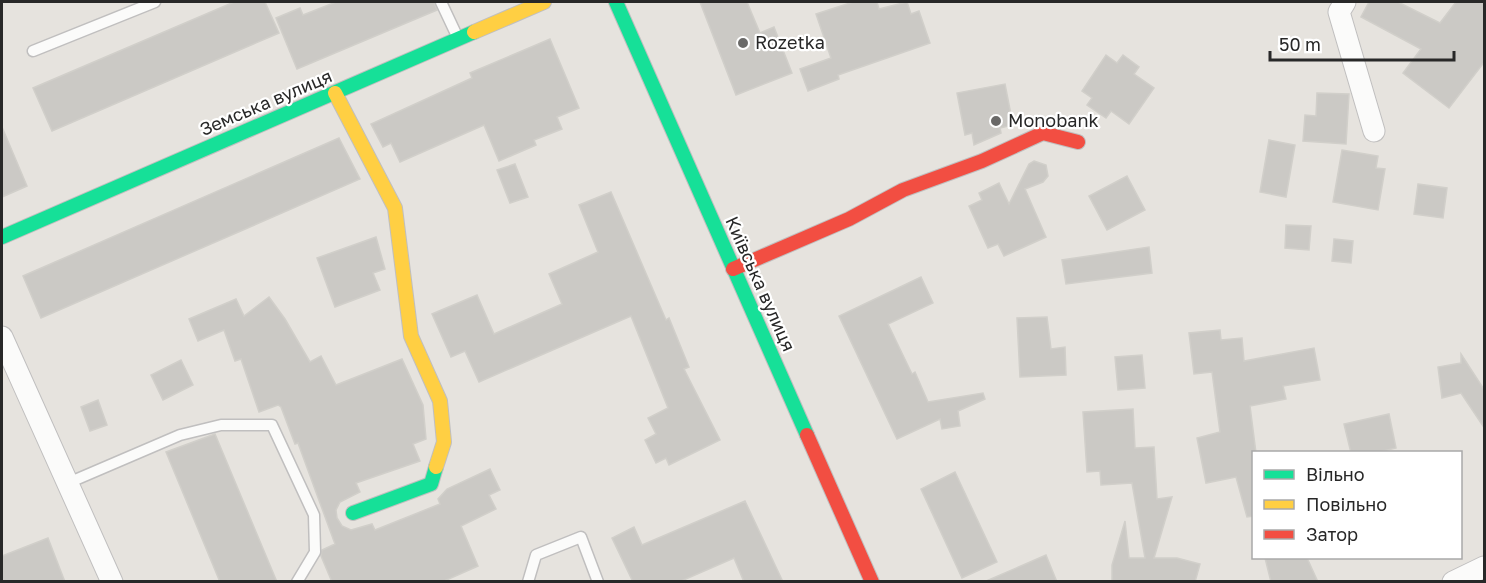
<svg xmlns="http://www.w3.org/2000/svg" width="1486" height="583" viewBox="0 0 1486 583" font-family="'Golos Text',sans-serif">
	<style>
		.building { fill: #cbc9c5; stroke: #d1cfca; stroke-width: 1.5 }
		.lines { fill: none; stroke-linecap: round; stroke-linejoin: round }
		.lane-casing { stroke: #c0bfbf; stroke-width: 13 }
		.street-casing { stroke: #c0bfbf; stroke-width: 23 }
		.fast-casing { stroke: #c0bfbf; stroke-width: 16 }
		.slow-casing { stroke: #c0bfbf; stroke-width: 16 }
		.jam-casing { stroke: #c0bfbf; stroke-width: 16 }
		.lane { stroke: #fbfbfa; stroke-width: 10 }
		.street { stroke: #fbfbfa; stroke-width: 21 }
		.fast { stroke: #16e098; stroke-width: 14 }
		.slow { stroke: #ffcf43; stroke-width: 14 }
		.jam { stroke: #f24e42; stroke-width: 14 }
		.poi-dot { fill: #6a6968; stroke: #fff; stroke-width: 2 }
		.labels { text-anchor: middle; stroke-width: 4.5; stroke-linejoin: round; paint-order: stroke }
		.poi-label { font-size: 18px; fill: #282828; stroke: #fff; text-anchor: start }
		.street-label { font-size: 18px; fill: #282828; stroke: #fff }
	</style>
	<rect width="100%" height="100%" fill="#e6e3de"/>
	<g class="building">
		<polygon points="234,2 265,2 279,33 52,131 33,88"/>
		<polygon points="336,2 434,2 437,10 297,69 276,18 300,8 303,15"/>
		<polygon points="700,2 747,2 760,33 774,27 792,73 736,95"/>
		<polygon points="853,2 877,2 879,9 907,2 911,14 919,11 930,43 838,75 839,79 808,91 800,69 831,58 816,14"/>
		<polygon points="1369,2 1398,2 1440,23 1456,2 1485,2 1485,61 1449,108 1403,73 1421,49 1361,17"/>
		<polygon points="550,39 579,108 557,117 562,129 534,140 536,145 499,161 484,125 400,162 391,143 383,147 371,124 472,78 470,73"/>
		<polygon points="1106,55 1117,63 1123,55 1139,67 1134,74 1154,88 1129,124 1111,111 1106,118 1087,105 1092,98 1082,91"/>
		<polygon points="1005,84 1013,125 1000,128 1001,133 974,145 972,133 965,135 957,93"/>
		<polygon points="1317,93 1349,94 1346,144 1303,141 1305,115 1316,116"/>
		<polygon points="2,127 27,186 2,197"/>
		<polygon points="339,138 360,179 41,318 23,276"/>
		<polygon points="1269,140 1295,145 1286,197 1260,192"/>
		<polygon points="1342,150 1378,156 1376,168 1385,169 1378,210 1333,202"/>
		<polygon points="1034,161 1046,165 1048,176 1043,182 1025,189 1046,237 1004,256 998,244 988,248 969,206 982,200 979,193 999,183 1009,204 1029,164"/>
		<polygon points="515,164 528,197 510,203 497,170"/>
		<polygon points="1127,176 1145,210 1107,230 1089,196"/>
		<polygon points="1418,184 1447,188 1443,218 1414,214"/>
		<polygon points="611,192 666,320 669,318 689,367 684,369 720,440 669,465 666,458 656,463 645,440 656,434 648,418 668,408 631,316 479,382 465,351 451,357 432,314 477,295 494,334 562,304 549,274 598,252 579,205"/>
		<polygon points="1286,225 1311,226 1309,250 1285,248"/>
		<polygon points="376,237 385,269 373,273 380,290 335,307 317,258"/>
		<polygon points="1334,239 1353,241 1351,263 1332,261"/>
		<polygon points="1149,247 1152,273 1066,284 1062,260"/>
		<polygon points="921,277 933,303 888,324 912,374 915,372 928,402 983,393 985,399 958,411 960,426 942,429 940,419 897,439 839,316"/>
		<polygon points="269,297 285,319 310,362 321,356 336,385 402,359 423,405 426,439 413,444 420,461 356,483 360,492 340,502 336,510 337,518 342,526 351,530 372,524 375,530 440,504 438,499 447,489 490,469 500,490 489,495 496,509 461,526 478,566 442,582 332,582 321,556 322,550 335,544 298,443 295,444 281,407 278,405 259,412 241,359 235,361 224,330 198,341 189,319 236,299 244,316"/>
		<polygon points="1047,317 1051,349 1065,347 1066,375 1020,377 1017,318"/>
		<polygon points="1220,330 1221,340 1242,338 1244,361 1314,348 1320,380 1283,386 1286,399 1250,406 1256,453 1254,453 1254,516 1247,517 1236,477 1206,483 1197,438 1220,432 1212,372 1194,374 1189,333"/>
		<polygon points="1461,354 1485,391 1485,429 1461,393 1442,398 1438,367 1461,363"/>
		<polygon points="1142,355 1145,388 1118,390 1115,357"/>
		<polygon points="181,360 193,385 163,400 151,375"/>
		<polygon points="98,400 107,425 90,431 81,407"/>
		<polygon points="1133,409 1135,448 1154,447 1157,499 1172,497 1154,558 1177,558 1200,564 1195,582 1112,582 1112,565 1125,521 1129,558 1145,558 1132,483 1101,485 1100,471 1087,472 1083,412"/>
		<polygon points="1389,414 1396,448 1375,453 1351,453 1344,424"/>
		<polygon points="215,434 277,582 220,582 166,452"/>
		<polygon points="955,472 997,562 962,578 921,489"/>
		<polygon points="745,501 783,582 744,582 734,558 679,582 633,582 612,538 634,527 642,545"/>
		<polygon points="48,538 65,582 2,582 2,556"/>
		<polygon points="1046,555 1057,582 984,582"/>
		<polygon points="1265,558 1307,558 1318,582 1271,582"/>
	</g>
	<g class="lines">
		<g class="lane-casing">
			<g id="lane">
				<polyline points="441,2 457,36"/>
				<polyline points="33,51 155,2"/>
				<polyline points="68,483 180,435 221,425 272,425 314,515 315,552 297,582"/>
				<polyline points="528,582 536,555 581,537 598,582"/>
			</g>
		</g>
		<g class="street-casing">
			<g id="street">
				<polyline points="1345,2 1339,12 1374,131"/>
				<polyline points="2,337 112,582"/>
				<polyline points="1453,582 1484,567"/>
			</g>
		</g>
		<g class="fast-casing">
			<g id="fast">
				<polyline points="616,2 807,435"/>
				<polyline points="2,237 474,32"/>
				<polyline points="353,513 431,484 436,467"/>
			</g>
		</g>
		<g class="slow-casing">
			<g id="slow">
				<polyline points="474,32 544,2"/>
				<polyline points="335,93 395,208 411,336 440,401 444,442 436,467"/>
			</g>
		</g>
		<g class="jam-casing">
			<g id="jam">
				<polyline points="733,269 849,219 903,190 982,161 1043,133 1078,142"/>
				<polyline points="807,435 872,582"/>
			</g>
		</g>
		<use href="#lane" class="lane"/>
		<use href="#street" class="street"/>
		<use href="#fast" class="fast"/>
		<use href="#slow" class="slow"/>
		<use href="#jam" class="jam"/>
	</g>
	<g class="poi-dot">
		<circle cx="743" cy="43" r="6"/>
		<circle cx="996" cy="121" r="6"/>
	</g>
	<g class="labels">
		<g class="poi-label">
			<text x="755" y="49">Rozetka</text>
			<text x="1008" y="127">Monobank</text>
		</g>
		<g class="street-label">
			<text transform="translate(266 103) rotate(-23)" y="6">Земська вулиця</text>
			<text transform="translate(760 284) rotate(66)" y="6">Київська вулиця</text>
		</g>
	</g>
	<rect width="1486" height="583" fill="none" stroke="#282828" stroke-width="6"/>
	<rect x="1252" y="451" width="210" height="108" fill="#ffffff" stroke="#a9a9a9" stroke-width="1.5"/>
	<rect x="1264" y="470" width="30" height="9" fill="#16e098" stroke="#a9a9a9" stroke-width="1.5"/>
	<text x="1306" y="481" font-size="18" fill="#282828">Вільно</text>
	<rect x="1264" y="500" width="30" height="9" fill="#ffcf43" stroke="#a9a9a9" stroke-width="1.5"/>
	<text x="1306" y="511" font-size="18" fill="#282828">Повільно</text>
	<rect x="1264" y="530" width="30" height="9" fill="#f24e42" stroke="#a9a9a9" stroke-width="1.5"/>
	<text x="1306" y="541" font-size="18" fill="#282828">Затор</text>
	<path d="M1270 51v9h184v-9" fill="none" stroke="#282828" stroke-width="3"/>
	<text x="1279" y="51" font-size="18" fill="#282828" stroke="#ffffff" stroke-width="4.5" paint-order="stroke">50 m</text>
</svg>
